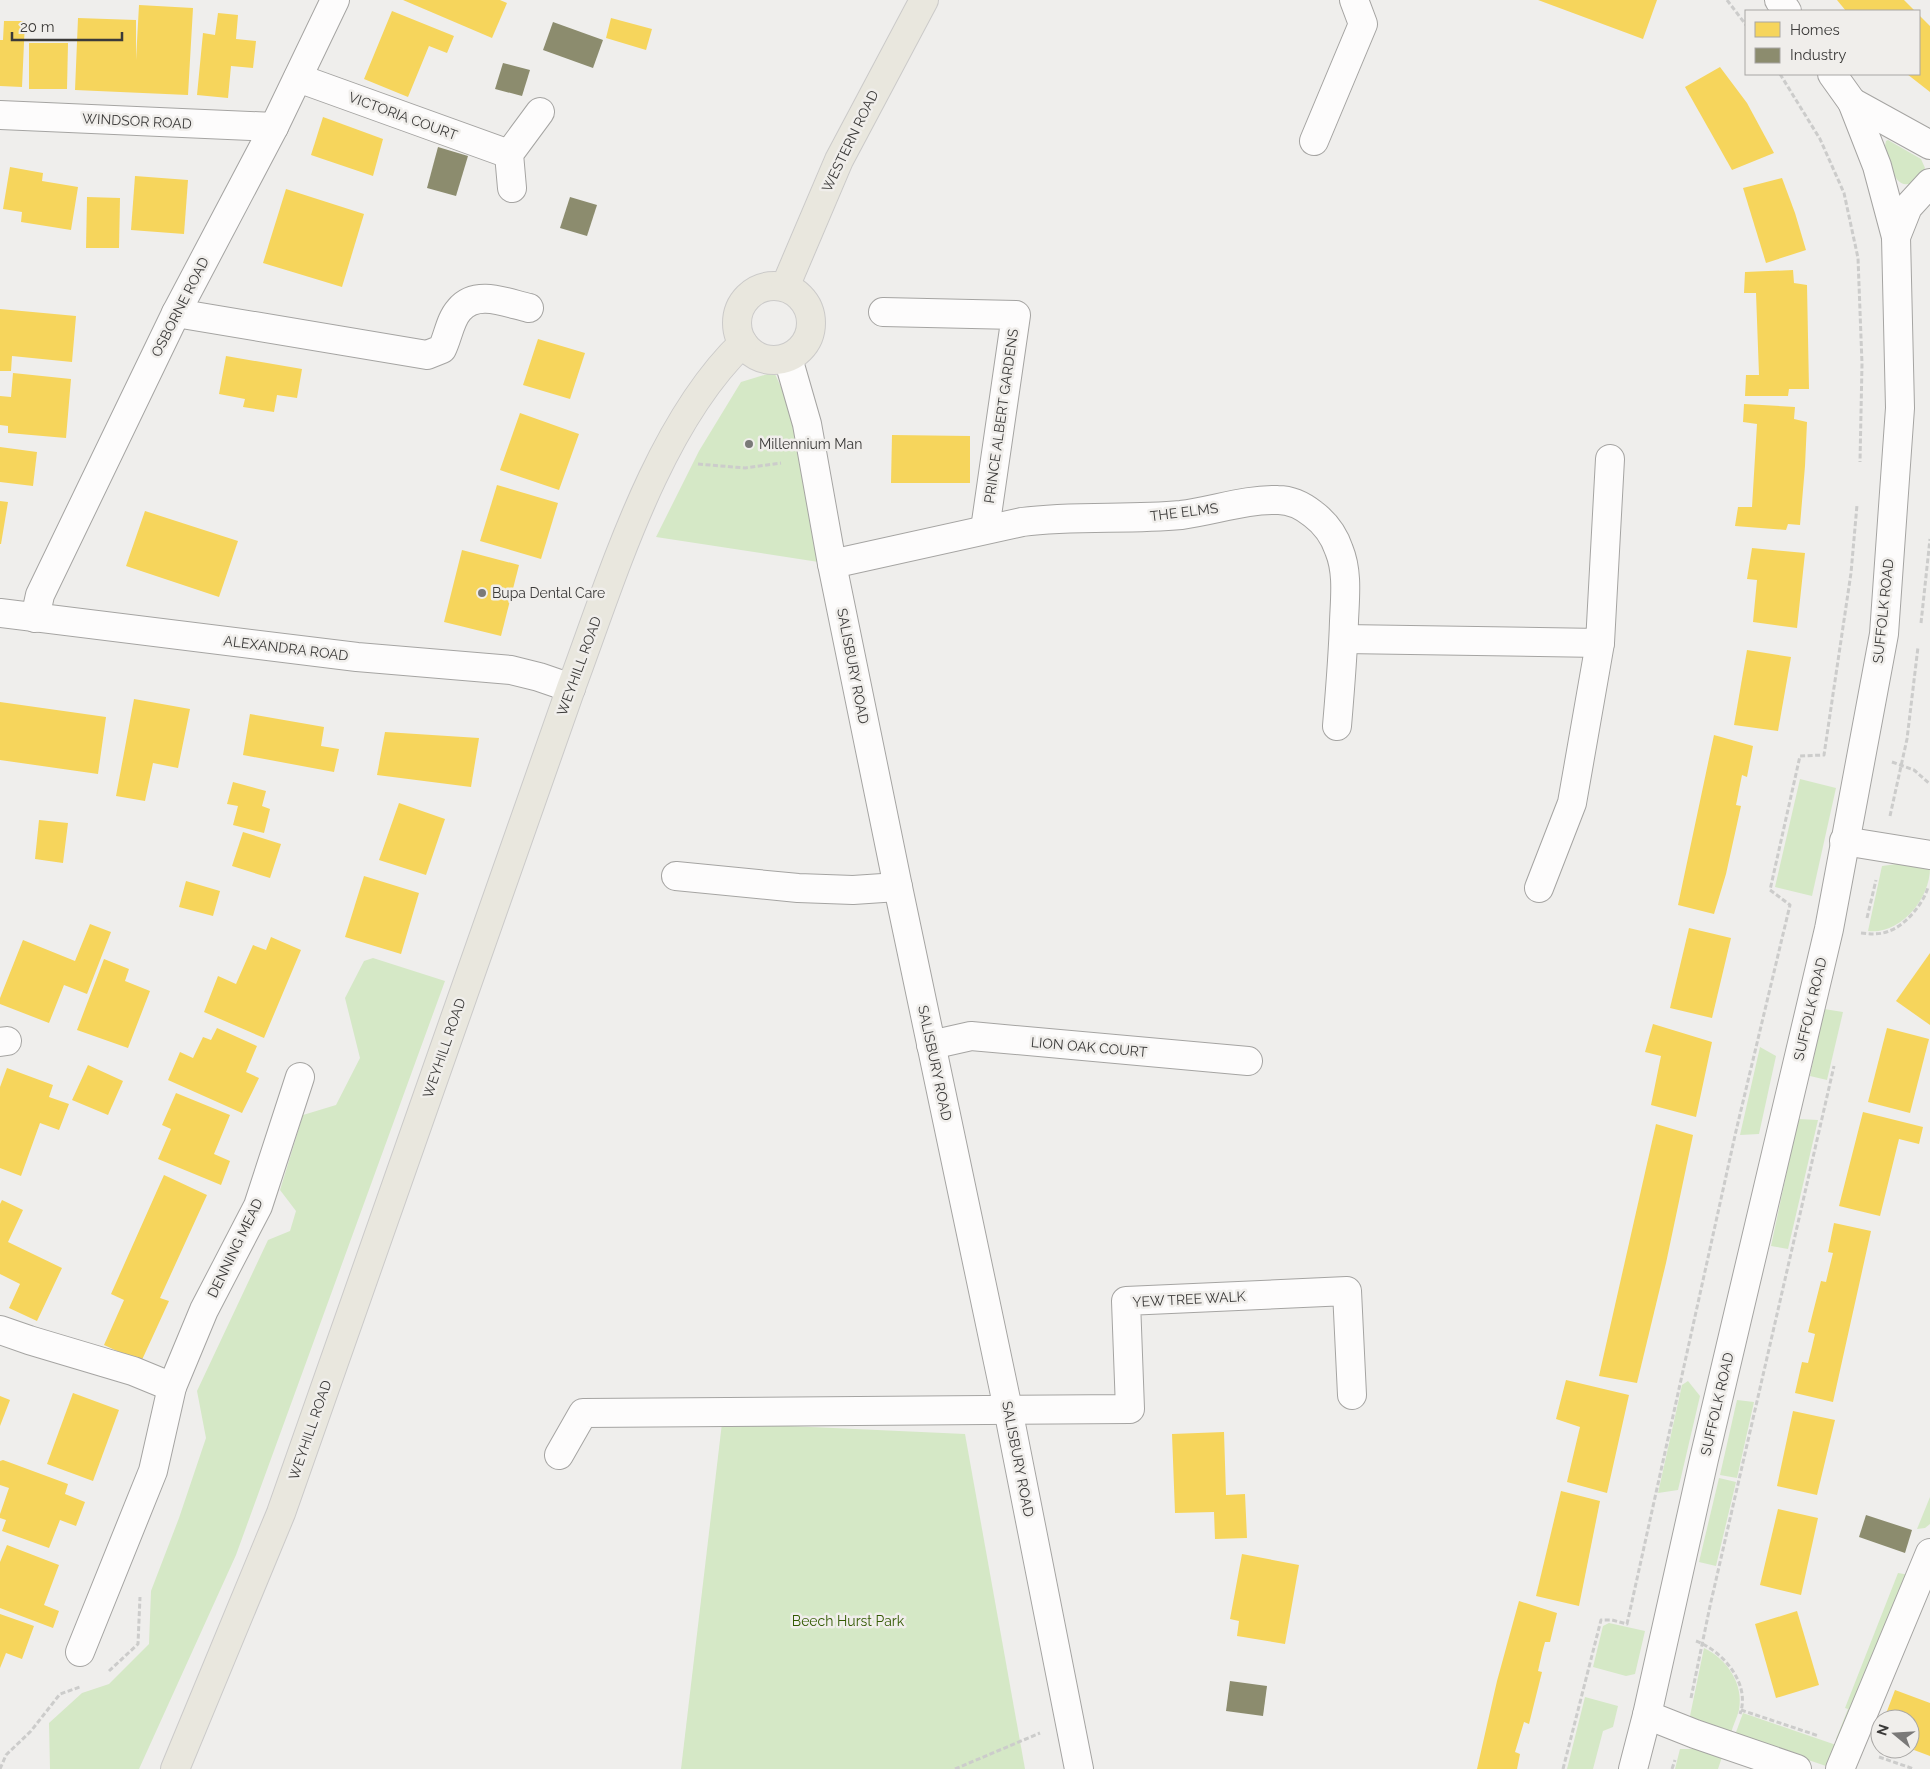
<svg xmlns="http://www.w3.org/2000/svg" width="1930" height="1769" viewBox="0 0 1930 1769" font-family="Raleway,sans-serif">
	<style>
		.green { fill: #d5e8c6 }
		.homes { fill: #f6d55c }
		.industry { fill: #8c8c6e }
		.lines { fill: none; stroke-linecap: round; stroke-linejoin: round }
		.minor-casing { stroke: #a5a4a2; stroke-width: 30 }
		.major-casing { stroke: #cbcac9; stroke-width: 30 }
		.path { stroke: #cccccb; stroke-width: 3; stroke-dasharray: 5 2.5; stroke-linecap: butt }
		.minor { stroke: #fdfcfc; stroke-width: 28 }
		.major { stroke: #e9e7de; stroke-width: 28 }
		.poi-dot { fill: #7a7978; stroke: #f0eeeb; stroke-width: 2 }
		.labels { text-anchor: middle; stroke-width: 5; stroke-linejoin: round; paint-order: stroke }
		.street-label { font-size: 14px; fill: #3b3a39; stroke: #f0eeeb }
		.poi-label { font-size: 14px; fill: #3b3a39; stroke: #f0eeeb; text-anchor: start }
		.park-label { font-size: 14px; fill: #335a03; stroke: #f0eeeb }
	</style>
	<rect width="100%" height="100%" fill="#efeeec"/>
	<g class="green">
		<path d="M1888,140L1921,159L1925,168C1923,174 1918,180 1912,183C1892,191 1890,158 1885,146L1886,141Z"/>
		<polygon points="774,372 789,404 825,563 656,537 699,451 741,382"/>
		<polygon points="1800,779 1836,788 1812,896 1775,887"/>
		<path d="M1897,864L1930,868C1930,899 1900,935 1868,931L1882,866Z"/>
		<polygon points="373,958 445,981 236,1555 139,1769 50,1769 49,1723 82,1693 109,1684 149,1644 151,1591 179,1518 206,1438 197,1391 268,1240 290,1231 296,1211 280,1190 303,1115 336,1105 360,1058 345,998 364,961"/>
		<polygon points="1824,1009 1843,1012 1827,1080 1810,1076"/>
		<polygon points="1760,1047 1776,1056 1759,1134 1740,1135"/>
		<polygon points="1798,1119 1818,1120 1788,1249 1771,1246"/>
		<polygon points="1688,1381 1700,1396 1678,1490 1658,1493 1682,1385"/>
		<polygon points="1737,1400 1754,1402 1737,1478 1720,1475"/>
		<polygon points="722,1423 965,1434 1025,1769 681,1769"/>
		<polygon points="1719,1478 1736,1482 1716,1566 1699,1562"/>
		<polygon points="1930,1497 1930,1524 1925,1528 1917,1529"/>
		<polygon points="1898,1573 1910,1575 1843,1740 1836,1739 1848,1709 1845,1708"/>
		<polygon points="1609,1623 1645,1631 1635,1674 1626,1676 1593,1667 1603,1626"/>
		<path d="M1704,1648C1727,1659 1744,1684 1739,1710C1737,1718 1733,1725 1731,1733L1699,1721L1690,1716Z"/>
		<polygon points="1585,1697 1618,1706 1613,1727 1603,1731 1593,1769 1567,1769"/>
		<polygon points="1743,1713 1839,1746 1826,1766 1735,1735"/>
		<polygon points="1680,1749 1705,1749 1723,1754 1718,1769 1675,1769"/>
	</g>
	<g class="homes">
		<polygon points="403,0 500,0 507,3 492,38"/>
		<polygon points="1538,0 1657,0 1643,39"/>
		<polygon points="1837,0 1904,0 1915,11 1846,11"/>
		<polygon points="139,5 193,8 188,95 75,90 78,18 136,20 136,60"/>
		<polygon points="392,11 454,36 447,53 429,46 408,97 364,79"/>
		<polygon points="218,13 238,15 236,39 256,41 253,68 231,66 228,98 197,95 203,33 215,35"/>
		<polygon points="1919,15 1930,26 1930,92 1907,74 1919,74"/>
		<polygon points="611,18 652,29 646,50 606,38"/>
		<polygon points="4,21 25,21 22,87 0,86 0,40 3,40"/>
		<polygon points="29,43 68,43 67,89 29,89"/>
		<polygon points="1720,67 1747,103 1774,153 1732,170 1685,87"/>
		<polygon points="323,117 383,139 373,176 311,155"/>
		<polygon points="10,167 43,173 42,181 78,187 71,230 21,222 22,212 3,209"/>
		<polygon points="135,176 188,180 184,234 131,230"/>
		<polygon points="1782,178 1795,213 1806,250 1766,263 1743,188"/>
		<polygon points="286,189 364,214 342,287 263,263"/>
		<polygon points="87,197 120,198 119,248 86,248"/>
		<polygon points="1793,270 1794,283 1807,285 1809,389 1789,389 1788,396 1745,396 1746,375 1759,375 1756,293 1744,293 1745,272"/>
		<polygon points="0,309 76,316 72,362 12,356 11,371 0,371"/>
		<polygon points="538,339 585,353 570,399 523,385"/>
		<polygon points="226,356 302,369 297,398 277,395 274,412 243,407 245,399 219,394"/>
		<polygon points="13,373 71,379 66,438 8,433 8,426 0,425 0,396 11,397"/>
		<polygon points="1744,404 1795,407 1794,419 1807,422 1805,466 1800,525 1788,524 1786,530 1735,526 1738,507 1752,507 1757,424 1743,422"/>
		<polygon points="520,413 579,434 559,490 500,470"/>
		<polygon points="892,435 970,436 970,483 891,483"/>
		<polygon points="0,447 37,452 33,486 0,482"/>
		<polygon points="497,485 558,503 541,559 480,541"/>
		<polygon points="0,501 8,502 1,544 0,544"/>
		<polygon points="145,511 238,541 219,597 126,566"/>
		<polygon points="1752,548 1805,553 1797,628 1753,622 1757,580 1747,579"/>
		<polygon points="462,550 519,565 501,636 444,622"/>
		<polygon points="1747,650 1791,657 1778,731 1734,725"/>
		<polygon points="134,699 190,709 178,768 153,763 145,801 116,796"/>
		<polygon points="0,702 106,717 98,774 0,760"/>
		<polygon points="250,714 324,727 321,746 339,749 334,772 243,755"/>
		<polygon points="385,732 479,738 471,787 377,775"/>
		<polygon points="1714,735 1753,746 1747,777 1742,775 1736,805 1741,806 1726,874 1714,914 1678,905"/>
		<polygon points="233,782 266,791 262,806 270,809 264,833 233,825 238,806 227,804"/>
		<polygon points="399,803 445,819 426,875 379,860"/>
		<polygon points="39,820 68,823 63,863 35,859"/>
		<polygon points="243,832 281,844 270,878 232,866"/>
		<polygon points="364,876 419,893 401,954 345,937"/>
		<polygon points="186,881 220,891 213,916 179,907"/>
		<polygon points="90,924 111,932 87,994 64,985 49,1023 0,1004 0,998 23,940 75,961"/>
		<polygon points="1689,928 1731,938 1712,1018 1670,1008"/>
		<polygon points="271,937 301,950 264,1038 204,1012 218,976 236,984 253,945 266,950"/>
		<polygon points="1930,953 1930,1025 1896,1001"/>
		<polygon points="104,959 129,969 125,981 150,991 128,1048 77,1030"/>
		<polygon points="1653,1024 1712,1042 1696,1117 1651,1105 1661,1056 1645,1052"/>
		<polygon points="217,1028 257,1046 246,1072 259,1078 242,1113 168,1080 180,1052 193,1058 203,1037 211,1040"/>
		<polygon points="1887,1028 1929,1039 1910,1113 1868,1102"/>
		<polygon points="88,1065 123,1081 108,1115 72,1100"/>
		<polygon points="7,1068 53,1085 49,1097 69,1104 59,1130 40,1123 21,1176 0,1168 0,1087"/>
		<polygon points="176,1093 230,1115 214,1154 230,1161 221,1185 158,1159 171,1129 162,1125"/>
		<polygon points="1863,1112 1923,1127 1919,1144 1899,1139 1880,1216 1839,1206"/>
		<polygon points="1656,1124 1693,1135 1666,1263 1637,1383 1599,1376"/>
		<polygon points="164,1175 207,1195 160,1298 169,1301 141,1362 104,1345 124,1300 111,1294"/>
		<polygon points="2,1200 23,1210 8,1242 62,1268 37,1321 9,1308 20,1284 0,1274 0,1204"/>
		<polygon points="1834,1223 1871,1231 1833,1402 1795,1393 1802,1362 1808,1363 1812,1347 1815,1334 1808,1332 1821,1281 1826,1282 1833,1253 1828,1252"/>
		<polygon points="1566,1380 1629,1395 1607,1493 1567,1482 1580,1427 1556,1419"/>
		<polygon points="73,1393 119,1410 93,1481 47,1464"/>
		<polygon points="0,1396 10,1400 0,1426"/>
		<polygon points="1793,1411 1835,1420 1817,1495 1777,1486"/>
		<polygon points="1224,1432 1226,1495 1245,1494 1247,1538 1215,1539 1214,1512 1175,1513 1172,1434"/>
		<polygon points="3,1460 68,1484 65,1494 85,1502 76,1526 60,1520 49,1548 2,1531 6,1520 0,1518 0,1514 9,1488 0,1485 0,1461"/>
		<polygon points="1561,1491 1600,1501 1579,1606 1536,1596"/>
		<polygon points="1778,1509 1818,1518 1801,1595 1760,1585"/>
		<polygon points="7,1545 59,1565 44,1605 59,1611 53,1628 0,1608 0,1562"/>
		<polygon points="1242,1554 1299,1565 1285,1644 1237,1636 1239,1621 1230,1619"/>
		<polygon points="1519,1601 1557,1613 1550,1642 1545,1642 1542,1653 1538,1671 1542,1672 1529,1724 1524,1722 1515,1752 1520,1754 1517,1769 1477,1769 1497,1681"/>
		<polygon points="1797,1611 1819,1685 1776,1698 1755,1624"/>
		<polygon points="0,1614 34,1626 22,1659 6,1653 0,1668"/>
		<polygon points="1895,1690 1930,1703 1930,1756 1914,1750 1916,1745 1910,1742 1910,1719 1884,1719"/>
	</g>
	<g class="industry">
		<polygon points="553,22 603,40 593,68 543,50"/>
		<polygon points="503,63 530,70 522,96 495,89"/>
		<polygon points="438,147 468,156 456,196 427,188"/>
		<polygon points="570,197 597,205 587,236 560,228"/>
		<polygon points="1866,1515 1912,1530 1905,1553 1859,1537"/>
		<polygon points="1230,1681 1267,1686 1263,1716 1226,1711"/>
	</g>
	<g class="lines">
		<g class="minor-casing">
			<g id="minor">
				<polyline points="1779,0 1787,11"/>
				<polyline points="298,78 509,154"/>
				<polyline points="1852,102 1930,145"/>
				<polyline points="0,115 274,127"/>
				<polyline points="1314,141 1363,24 1354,0"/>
				<polyline points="512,188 509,154 540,112"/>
				<polyline points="1896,237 1908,207 1930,183"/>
				<polyline points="883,312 1016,315 985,529"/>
				<path d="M176,313L427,355L442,349C448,337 450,320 459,310C476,289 507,303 529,308"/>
				<polyline points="788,358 807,424 832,564 898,887 1008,1409 1079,1769"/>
				<path d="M832,564L1022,522C1075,515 1128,520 1181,515C1213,511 1246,499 1278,500C1291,500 1303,506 1313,514C1325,523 1334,535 1339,550C1348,572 1345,597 1344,621C1343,656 1340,691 1337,726"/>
				<polyline points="0,613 357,657 511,670 539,677 571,688"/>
				<polyline points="35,618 40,595 176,313 274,127 335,0"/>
				<polyline points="1344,639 1600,643 1610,459"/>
				<polyline points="1844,841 1930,855"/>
				<polyline points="676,876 798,888 853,890 898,887"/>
				<polyline points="1539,888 1572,803 1600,643"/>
				<polyline points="0,1042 7,1041"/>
				<polyline points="931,1045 971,1036 1248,1061"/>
				<polyline points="0,1330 29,1340 133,1371 172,1387"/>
				<polyline points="559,1455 583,1413 1130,1409 1126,1301 1347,1291 1352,1395"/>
				<polyline points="80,1652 153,1471 172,1387 204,1310 258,1206 300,1077"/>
				<polyline points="1647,1715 1695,1734 1797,1769"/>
				<polyline points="1633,1769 1647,1715 1704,1459 1829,929 1884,634 1900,408 1896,237 1877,166 1852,102 1832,74"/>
				<polyline points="1840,1769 1930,1553"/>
			</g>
		</g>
		<g class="major-casing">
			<g id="major">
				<circle cx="774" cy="323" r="37"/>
				<polyline points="785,287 839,160 924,0"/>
				<path d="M175,1769L281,1513L571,688C612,578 657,425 743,343"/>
			</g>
		</g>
		<g class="path">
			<polyline points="1727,0 1746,25"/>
			<polyline points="1780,74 1820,139 1844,193 1858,258 1862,364 1860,462"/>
			<polyline points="698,464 745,468 781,463"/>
			<polyline points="1921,623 1930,539"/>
			<polyline points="1892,762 1914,770 1930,784"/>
			<polyline points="1890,816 1907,739 1918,647"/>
			<polyline points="1867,918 1876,880"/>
			<path d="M1861,933C1871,934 1880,935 1889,931C1905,926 1924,903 1928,887"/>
			<path d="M1696,1641C1723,1651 1751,1684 1740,1714"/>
			<polyline points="109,1671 138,1644 140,1597"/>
			<polyline points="1691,1698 1710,1606 1834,1066"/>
			<polyline points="1741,1710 1819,1736"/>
			<polyline points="1879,1757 1914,1769"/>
			<polyline points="0,1769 6,1755 31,1731 60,1694 80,1687"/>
			<polyline points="955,1769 1040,1733"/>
			<polyline points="1563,1769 1601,1620 1612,1620 1627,1624 1736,1131 1790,905 1770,890 1800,756 1824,755 1851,573 1857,505"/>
			<polyline points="1672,1769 1675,1760"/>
		</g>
		<use href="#minor" class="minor"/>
		<use href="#major" class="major"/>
	</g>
	<g class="poi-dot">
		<circle cx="749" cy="444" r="5"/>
		<circle cx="482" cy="593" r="5"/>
	</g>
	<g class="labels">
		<g class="street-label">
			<text transform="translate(403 116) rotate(20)" y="5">VICTORIA COURT</text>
			<text transform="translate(137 121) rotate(3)" y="5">WINDSOR ROAD</text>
			<text transform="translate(850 141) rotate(-64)" y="5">WESTERN ROAD</text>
			<text transform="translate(180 307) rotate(-63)" y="5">OSBORNE ROAD</text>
			<text transform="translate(1001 416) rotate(-82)" y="5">PRINCE ALBERT GARDENS</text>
			<text transform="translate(1184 512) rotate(-7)" y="5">THE ELMS</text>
			<text transform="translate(1883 611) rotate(-84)" y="5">SUFFOLK ROAD</text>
			<text transform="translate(286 648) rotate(7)" y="5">ALEXANDRA ROAD</text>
			<text transform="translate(579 666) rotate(-70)" y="5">WEYHILL ROAD</text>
			<text transform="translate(853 666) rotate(79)" y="5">SALISBURY ROAD</text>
			<text transform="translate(1810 1009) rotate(-77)" y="5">SUFFOLK ROAD</text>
			<text transform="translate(1089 1047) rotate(5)" y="5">LION OAK COURT</text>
			<text transform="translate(444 1048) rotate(-71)" y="5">WEYHILL ROAD</text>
			<text transform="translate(935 1063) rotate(78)" y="5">SALISBURY ROAD</text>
			<text transform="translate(235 1248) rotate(-64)" y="5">DENNING MEAD</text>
			<text transform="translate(1189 1299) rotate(-3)" y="5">YEW TREE WALK</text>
			<text transform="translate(1717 1404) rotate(-77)" y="5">SUFFOLK ROAD</text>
			<text transform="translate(310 1430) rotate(-71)" y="5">WEYHILL ROAD</text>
			<text transform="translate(1018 1459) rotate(79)" y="5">SALISBURY ROAD</text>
		</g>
		<g class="poi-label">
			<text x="759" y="449">Millennium Man</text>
			<text x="492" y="598">Bupa Dental Care</text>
		</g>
		<g class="park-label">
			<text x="848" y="1626">Beech Hurst Park</text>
		</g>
	</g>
	<rect x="1745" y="10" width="175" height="65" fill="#f0eeeb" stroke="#a8a6a4"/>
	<rect x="1755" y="22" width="25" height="15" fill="#f6d55c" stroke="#a8a6a4"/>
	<text x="1790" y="35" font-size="15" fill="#3b3a39">Homes</text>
	<rect x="1755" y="48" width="25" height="15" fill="#8c8c6e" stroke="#a8a6a4"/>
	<text x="1790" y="60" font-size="15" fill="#3b3a39">Industry</text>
	<g transform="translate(1895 1734) rotate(288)"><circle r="24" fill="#f0eeeb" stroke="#a8a6a4"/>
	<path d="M0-4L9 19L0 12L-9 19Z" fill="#7a7978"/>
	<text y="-8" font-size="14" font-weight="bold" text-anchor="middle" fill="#3b3a39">N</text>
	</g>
	<path d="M12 32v8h110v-8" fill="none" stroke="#3b3a39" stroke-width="2.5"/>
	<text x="20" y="32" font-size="15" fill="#3b3a39" stroke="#f0eeeb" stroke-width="4" paint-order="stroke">20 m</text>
</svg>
